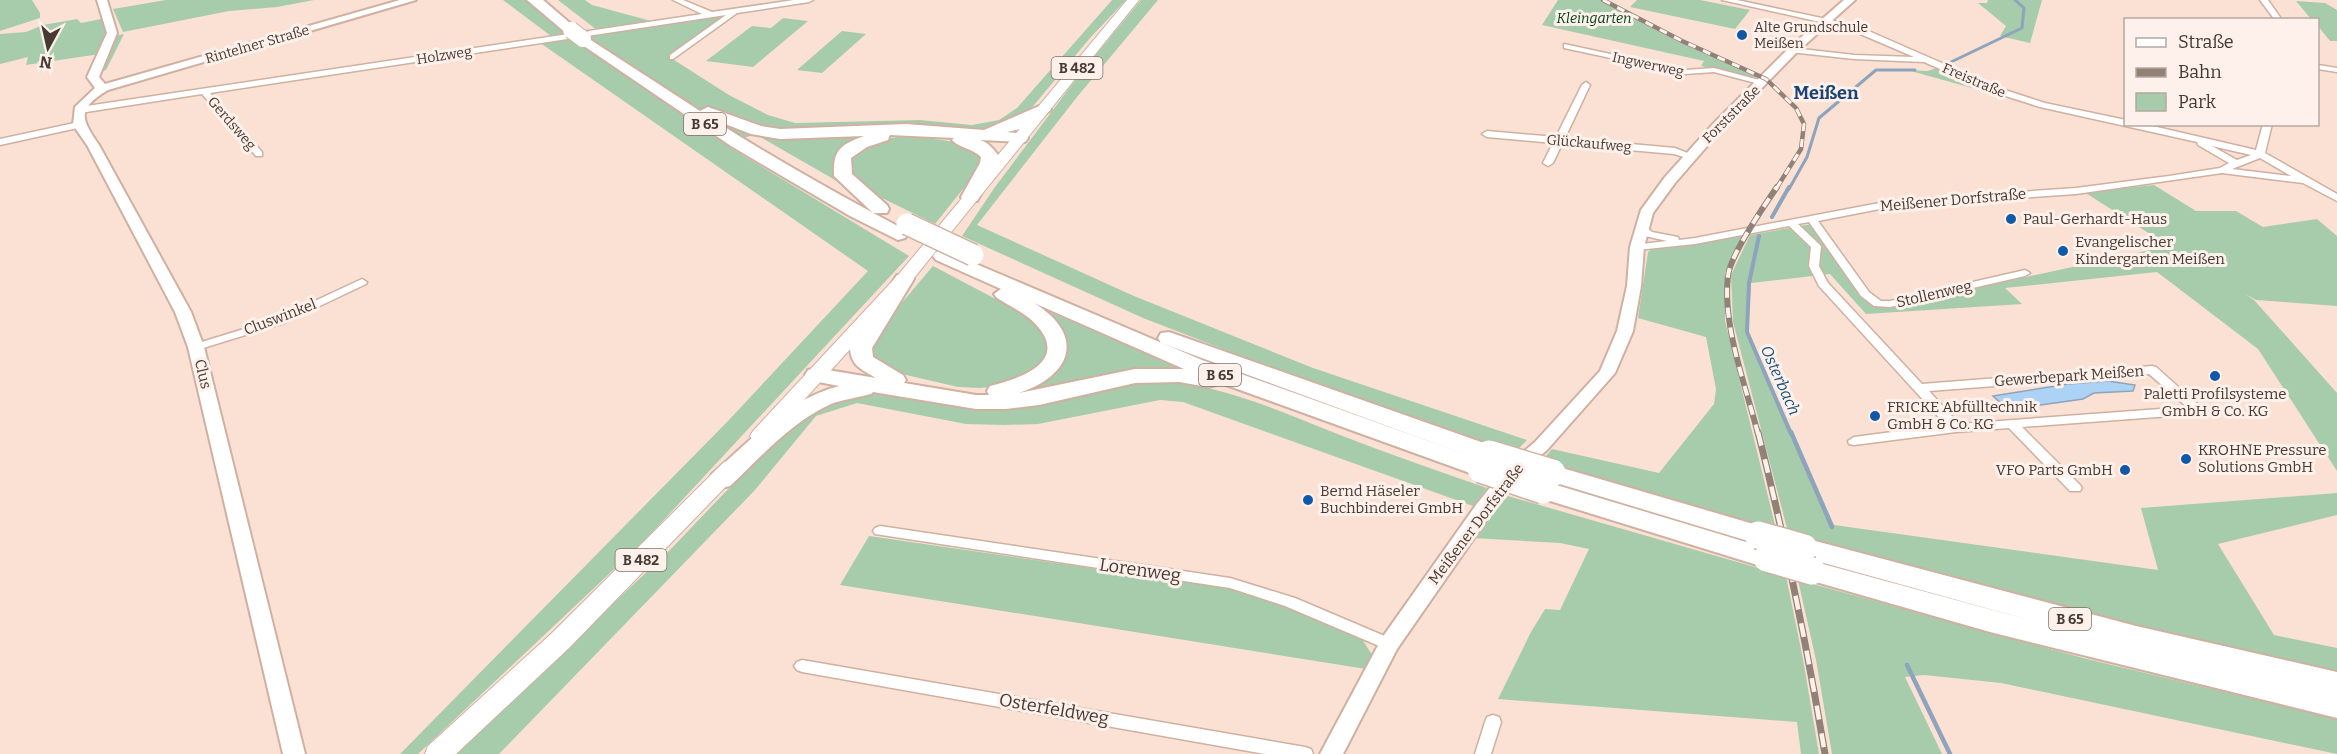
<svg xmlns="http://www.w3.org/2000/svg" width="2337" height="754" viewBox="0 0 2337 754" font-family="Bitter,serif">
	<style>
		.green { fill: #a7ccac }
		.water { fill: #acd2f6; stroke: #8da4bc; stroke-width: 1.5 }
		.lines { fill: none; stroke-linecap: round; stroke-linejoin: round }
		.stream-far2 { stroke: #8da4bc; stroke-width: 3 }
		.stream-far1 { stroke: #8da4bc; stroke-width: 4 }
		.stream { stroke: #8da4bc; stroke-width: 4.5 }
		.street-casing { stroke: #cfb0a1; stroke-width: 3 }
		.secondary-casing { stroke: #cfb0a1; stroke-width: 4 }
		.primary-casing { stroke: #cfb0a1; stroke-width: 2 }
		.highway-casing { stroke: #cfb0a1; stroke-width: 4 }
		.street { fill: #fff; fill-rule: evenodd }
		.secondary { fill: #fff; fill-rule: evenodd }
		.primary { fill: #fff; fill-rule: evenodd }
		.highway { fill: #fff; fill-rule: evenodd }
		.rail-far2-casing { stroke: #928177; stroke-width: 4.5 }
		.rail-far1-casing { stroke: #928177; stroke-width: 6 }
		.rail-casing { stroke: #928177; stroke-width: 7 }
		.rail-far2 { stroke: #fef1eb; stroke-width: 3; stroke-dasharray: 8; stroke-linecap: butt }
		.rail-far1 { stroke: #fef1eb; stroke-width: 4; stroke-dasharray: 10; stroke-linecap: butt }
		.rail { stroke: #fef1eb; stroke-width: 4.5; stroke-dasharray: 14; stroke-linecap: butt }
		.highway-bridge-far2-casing { stroke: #cfb0a1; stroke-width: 18; stroke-linecap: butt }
		.highway-bridge-far1-casing { stroke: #cfb0a1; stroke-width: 24; stroke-linecap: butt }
		.highway-bridge-casing { stroke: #cfb0a1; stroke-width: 30; stroke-linecap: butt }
		.highway-bridge-far2 { stroke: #fff; stroke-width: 16 }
		.highway-bridge-far1 { stroke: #fff; stroke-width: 21 }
		.highway-bridge { stroke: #fff; stroke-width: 27 }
		.poi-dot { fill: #1159a8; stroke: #fef1eb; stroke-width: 2 }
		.labels { text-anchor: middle; stroke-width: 6; stroke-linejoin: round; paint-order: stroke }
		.far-park-label { font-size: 14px; font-style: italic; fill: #004218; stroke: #fef1eb }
		.far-poi-label { font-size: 14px; fill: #463a33; stroke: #fef1eb; text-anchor: start }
		.far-street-label { font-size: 14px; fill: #463a33; stroke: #fef1eb }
		.shield { fill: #fef1eb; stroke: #7d716a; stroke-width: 1.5 }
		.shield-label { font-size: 14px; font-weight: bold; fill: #463a33 }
		.street-label { font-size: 15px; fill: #463a33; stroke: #fef1eb }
		.poi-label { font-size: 15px; fill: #463a33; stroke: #fef1eb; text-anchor: start }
		.water-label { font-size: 16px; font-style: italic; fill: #18517e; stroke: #fef1eb }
		.far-district-label { font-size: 18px; font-weight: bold; fill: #1a4478; stroke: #fef1eb }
		.near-street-label { font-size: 18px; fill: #463a33; stroke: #fef1eb }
	</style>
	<rect width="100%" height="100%" fill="#fae1d4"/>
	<g class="green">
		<polygon points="0,0 32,0 40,13 40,18 0,31"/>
		<polygon points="166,0 314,0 277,7 229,11 123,32 113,9"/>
		<polygon points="503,0 526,0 568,34 551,36"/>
		<polygon points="558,0 585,0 592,5 651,21 597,30"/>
		<polygon points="1112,0 1126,0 1090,38 1029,111 994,128 977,130 904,126 836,160 834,168 842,184 755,134 726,145 909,256 646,539 418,754 400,754 728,421 868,271 536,40 736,11 671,58 729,95 768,115 795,123 920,120 972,125 999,120 1017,108"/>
		<polygon points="1141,0 1158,0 1077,97 977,225 1134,296 1313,368 1527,440 1514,453 1355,400 1143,318 962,236 995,187 1080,74"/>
		<polygon points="1558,0 1600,0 1679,42 1762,79 1701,66 1704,61 1542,25"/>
		<polygon points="1637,0 1700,0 1750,10 1735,29 1630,7"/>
		<polygon points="1988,0 2042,0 2030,43 2000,36 2006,26 1978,3 1987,3"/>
		<polygon points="2296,1 2325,3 2337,10 2337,41 2330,41 2318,26 2318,20 2311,19"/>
		<polygon points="783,18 808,21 753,67 706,61 752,26 771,28"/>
		<polygon points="77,19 81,23 101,19 110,37 124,34 106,70 93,73 100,54 26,65 28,57 0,64 0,34 26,32 43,25"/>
		<polygon points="842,31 866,34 822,73 797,70"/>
		<polygon points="1939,67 2012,99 1907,70 1928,71"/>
		<path d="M898,137C924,138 960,138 982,154L983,164L935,224L882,198L848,174L845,164C858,144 876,141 898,137Z"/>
		<path d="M2154,185L2196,211H2236L2263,227L2317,219L2337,236V306L2256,300L2245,294L2254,300L2337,393V471L2258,349L2157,272L2005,288L2022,304L1866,314L1830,274L1751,283L1748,332L1834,525L2158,570L2141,508L2337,493V515L2218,544L2274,635L2337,648V673C2153,633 1970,586 1789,536L1733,322L1731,275L1750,235L1812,224L1858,290L1884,308L2169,246L2084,192Z"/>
		<polygon points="1743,236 1725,273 1725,321 1777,533 1541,462 1552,449 1659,473 1714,404 1716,389 1706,337 1638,318 1648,252 1652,249"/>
		<polygon points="933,266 1030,317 1049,340 1050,348 1038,369 1002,386 980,388 958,387 889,371 868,357 871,339"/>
		<path d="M1033,305L1192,372L1018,398L1015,393C1037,385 1079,366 1064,335C1058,323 1042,313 1033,305Z"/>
		<path d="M1153,381C1220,383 1279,411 1340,435C1389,454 1438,471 1487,488L1473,506L1183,402L1160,400L1038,424L1004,425L966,424L857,403L816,416L755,490L499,754H453L670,550L792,422L844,395L881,392L1029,405Z"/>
		<polygon points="1508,496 1786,576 1803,659 1819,754 1801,754 1797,722 1498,699 1531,632 1545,609 1560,610 1589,549 1560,543 1472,538"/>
		<polygon points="869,536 1229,588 1290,608 1362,639 1374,658 1366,669 840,585"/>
		<polygon points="1798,580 2083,658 2337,719 2337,754 2001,683 1924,675 1905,677 1942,754 1832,754 1816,660"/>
	</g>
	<polygon class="water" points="2108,381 2135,385 2133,391 2094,393 2083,399 2019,408 2003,405 1993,396 2068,384"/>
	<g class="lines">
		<g class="stream-far2">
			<polyline points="1951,62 2022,28 2024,8 2015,0"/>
			<polyline points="1789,189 1807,157 1819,118 1876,70 1915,70"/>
		</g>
		<g class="stream-far1">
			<polyline points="1772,217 1789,187"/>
			<polyline points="1759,236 1749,283 1747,332 1791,434"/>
		</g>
		<g class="stream">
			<polyline points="1791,432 1832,527"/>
			<polyline points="1907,665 1950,754"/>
		</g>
		<g class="street-casing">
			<g id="street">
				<polygon points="673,0 683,0 712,12 794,0 813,0 809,2 737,13 673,59 670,59 670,55 726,15 210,93 262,152 262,156 256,156 202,94 80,113 76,110 80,107 702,14"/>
				<path d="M1722,0H1737L1831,20L1864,29L1999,88L2045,103L2126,120V124H2144L2256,150L2263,124H2272L2265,153L2337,194V201L2303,183L2222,173L2076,194L1890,207L1818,221L1869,292L1881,301H1890L2025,270L2030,273L2025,276L1890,307L1874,306L1861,296L1809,222L1798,224L1821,246L1819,266L1828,283L1922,384L2152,366L2156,367L2204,410L2198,414L2022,427L2080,485L2082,488L2080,491H2070L2009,428L1956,432L1854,445L1849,444L1848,441L1854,437L1946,425L1819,286L1809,266L1811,247L1789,226L1695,244L1637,250L1633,249L1632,247L1633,245L1667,241L1645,236L1638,231V227H1646L1652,232L1678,237L1679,240L1695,238L1890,201L2076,188L2169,176L2220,168L2229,163L2198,145L2197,142L2040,107L1993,92L1924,62L1854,59L1790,52V48H1793L1854,55L1914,57L1858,33L1829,24ZM2212,146L2251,155L2237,160ZM2260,158L2291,176L2232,169ZM2149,374L2187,407L1959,424L1929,391Z"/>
				<polygon points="2260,0 2268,0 2282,20 2275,20"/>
				<polygon points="1564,44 1685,70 1714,68 1767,82 1763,85 1714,72 1685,74 1564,48"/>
				<polygon points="2318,65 2337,68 2337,72 2318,69"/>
				<polygon points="1586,82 1590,85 1565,138 1675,148 1695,156 1690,159 1674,154 1562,144 1553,163 1548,166 1543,163 1553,143 1487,137 1482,134 1487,131 1556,137 1582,85"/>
				<polygon points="79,122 83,125 82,127 0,145 0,139"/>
				<polygon points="362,279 367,282 366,284 284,323 200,349 196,350 190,347 192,345 276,319"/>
				<polygon points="880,526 1230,578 1295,598 1394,640 1397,644 1394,648 1389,650 1384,648 1285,606 1230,588 875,534 873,531 875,528"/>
				<polygon points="802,660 1305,747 1311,749 1313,754 1265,754 802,672 797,670 794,666 797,662"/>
				<polygon points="1493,715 1499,717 1501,722 1491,754 1475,754 1485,722 1487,717"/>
			</g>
		</g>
		<g class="secondary-casing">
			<g id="secondary">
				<path d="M97,0H107L117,33L99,77L105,84L400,0H416L108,90C76,109 81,119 99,145L191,312L204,347L305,754H283L188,347L175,312L87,145L73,125L75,107L95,88L87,77L107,33Z"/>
				<polygon points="1844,0 1855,0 1797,52 1721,130 1675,183 1653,213 1644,247 1641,286 1633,331 1615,373 1547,450 1521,472 1490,515 1397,649 1343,754 1320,754 1382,638 1476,505 1509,464 1535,442 1600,371 1617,331 1627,286 1630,247 1641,210 1665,177 1713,124 1789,48"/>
			</g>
		</g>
		<g class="primary-casing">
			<g id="primary">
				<polygon points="1127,0 1139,0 910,283 767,441 760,443 753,441 750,436 753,431 898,275"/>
				<polygon points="732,460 740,462 743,467 740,472 570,647 456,754 425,754 428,746 552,633 724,462"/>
			</g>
		</g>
		<g class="highway-casing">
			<g id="highway">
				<polygon points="527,0 543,0 578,30 571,34 566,33"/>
				<path d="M583,35L700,111L708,107L761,126L780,129L906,124L984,130L1037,107L1043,105L1051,110L1020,129L1007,132L1025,134L1028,138L1025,142L980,140C988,142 994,150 999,156L998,163L977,201H963L961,197L980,163L981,157C972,148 959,148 952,140L954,138L890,135L888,140L867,147L851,158L852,174L887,205L889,209L887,213H873L834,176C833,150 840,145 864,136L780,139L751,134L712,119C775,159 839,195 905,230L908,234L905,238L898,240L850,216L731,146L578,42L576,39L578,36Z"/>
				<path d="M943,250L1202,360L1490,463L1493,469L1490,475L1481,477L1218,382L1216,385L1208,387L1179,382L1135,383L1039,405L1006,409H976L873,392L871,394C857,398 844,399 831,404C791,422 761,457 730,486L721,488L712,486L709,480L712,474C751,440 788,399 839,386L808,380L805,375L808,370L816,368L876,378C861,369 851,366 850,348L897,275H911L914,279L872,348L873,357L903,375L906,380L904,383L976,395H989L987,391L990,386C1015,380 1068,364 1039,328C1029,315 1011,307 997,298L994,294L1001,289L936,260L933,256L936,252ZM1034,303L1184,369H1135L1019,393C1072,376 1086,335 1034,303Z"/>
				<polygon points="1169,332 1498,448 1501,454 1498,460 1489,462 1480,460 1161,343 1158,338 1161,333"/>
				<polygon points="1552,465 1767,528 1771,535 1767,542 1758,544 1543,479 1540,473 1543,467"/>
				<polygon points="1543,481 1776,551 1780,558 1776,565 1767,568 1534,496 1530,490 1534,484"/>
				<polygon points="1804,538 2136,626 2337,672 2337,718 1990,632 1802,578 1799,571 1802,564 1812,561 2033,621 1795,555 1791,548 1795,541"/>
			</g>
		</g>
		<use href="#street" class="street"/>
		<use href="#secondary" class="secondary"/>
		<use href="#primary" class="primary"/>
		<use href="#highway" class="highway"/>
		<g class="rail-far2-casing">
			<polyline id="rail-far2" points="1603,0 1682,41 1766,79 1796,108 1804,124 1801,149 1776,189"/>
		</g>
		<g class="rail-far1-casing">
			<path id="rail-far1" d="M1758,434C1746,386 1722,326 1728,276C1730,255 1764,206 1777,187"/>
		</g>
		<g class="rail-casing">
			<path id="rail" d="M1758,432C1785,539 1807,646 1825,754"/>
		</g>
		<use href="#rail-far2" class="rail-far2"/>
		<use href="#rail-far1" class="rail-far1"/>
		<use href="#rail" class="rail"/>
		<g class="highway-bridge-far2-casing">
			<polyline id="highway-bridge-far2" points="571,30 583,39"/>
		</g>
		<g class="highway-bridge-far1-casing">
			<polyline id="highway-bridge-far1" points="907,224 973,255"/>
		</g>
		<g class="highway-bridge-casing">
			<g id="highway-bridge">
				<polyline points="1489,454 1552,473"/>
				<polyline points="1481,469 1543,490"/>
				<polyline points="1758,535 1804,548"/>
				<polyline points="1767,558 1812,571"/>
			</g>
		</g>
		<use href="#highway-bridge-far2" class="highway-bridge-far2"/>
		<use href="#highway-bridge-far1" class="highway-bridge-far1"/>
		<use href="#highway-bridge" class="highway-bridge"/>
	</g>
	<g class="poi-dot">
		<circle cx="1742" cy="35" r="6"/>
		<circle cx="2011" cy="219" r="6"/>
		<circle cx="2063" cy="251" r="6"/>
		<circle cx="2215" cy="376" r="6"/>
		<circle cx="1875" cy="416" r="6"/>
		<circle cx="2186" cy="459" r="6"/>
		<circle cx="2125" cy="470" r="6"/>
		<circle cx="1308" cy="500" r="6"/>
	</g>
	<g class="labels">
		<g class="far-park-label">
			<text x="1594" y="23">Kleingarten</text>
		</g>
		<g class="far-poi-label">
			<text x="1754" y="32">Alte Grundschule<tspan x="1754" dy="16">Meißen</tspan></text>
		</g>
		<g class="far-street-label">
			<text transform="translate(257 44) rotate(-16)" y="5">Rintelner Straße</text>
			<text transform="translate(444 55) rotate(-9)" y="5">Holzweg</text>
			<text transform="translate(1648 64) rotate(12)" y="5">Ingwerweg</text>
			<text transform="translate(1974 80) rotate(23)" y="5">Freistraße</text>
			<text transform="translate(1731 114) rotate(-45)" y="5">Forststraße</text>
			<text transform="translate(232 123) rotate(49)" y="5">Gerdsweg</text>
			<text transform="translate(1589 143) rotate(5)" y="5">Glückaufweg</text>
		</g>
		<g class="shield">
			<rect x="1051.5" y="57" width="51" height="22" rx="4.5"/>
			<rect x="684" y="113" width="42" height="22" rx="4.5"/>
			<rect x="1199" y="364" width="42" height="22" rx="4.5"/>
			<rect x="615.5" y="549" width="51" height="22" rx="4.5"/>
			<rect x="2049" y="608" width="42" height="22" rx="4.5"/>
		</g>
		<g class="shield-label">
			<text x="1077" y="73">B 482</text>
			<text x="705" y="129">B 65</text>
			<text x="1220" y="380">B 65</text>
			<text x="641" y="565">B 482</text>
			<text x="2070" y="624">B 65</text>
		</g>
		<g class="street-label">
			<text transform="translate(1953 200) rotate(-5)" y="5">Meißener Dorfstraße</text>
			<text transform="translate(1934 294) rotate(-13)" y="5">Stollenweg</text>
			<text transform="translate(280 317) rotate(-21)" y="5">Cluswinkel</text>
			<text transform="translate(203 374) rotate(77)" y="5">Clus</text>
			<text transform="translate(2069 376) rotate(-4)" y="5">Gewerbepark Meißen</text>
			<text transform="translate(1476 524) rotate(-53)" y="5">Meißener Dorfstraße</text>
		</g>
		<g class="poi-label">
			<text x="2023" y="224">Paul-Gerhardt-Haus</text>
			<text x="2075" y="247">Evangelischer<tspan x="2075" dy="17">Kindergarten Meißen</tspan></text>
			<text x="2215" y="399" text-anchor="middle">Paletti Profilsysteme<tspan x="2215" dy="17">GmbH &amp; Co. KG</tspan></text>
			<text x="1887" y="412">FRICKE Abfülltechnik<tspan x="1887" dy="17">GmbH &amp; Co. KG</tspan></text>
			<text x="2198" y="455">KROHNE Pressure<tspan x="2198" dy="17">Solutions GmbH</tspan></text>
			<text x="2113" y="475" text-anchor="end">VFO Parts GmbH</text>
			<text x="1320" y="496">Bernd Häseler<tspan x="1320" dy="17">Buchbinderei GmbH</tspan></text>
		</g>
		<g class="water-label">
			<text transform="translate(1781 380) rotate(66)" y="6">Osterbach</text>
		</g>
		<g class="far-district-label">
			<text x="1826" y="99">Meißen</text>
		</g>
		<g class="near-street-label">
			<text transform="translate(1140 570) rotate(8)" y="6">Lorenweg</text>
			<text transform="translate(1054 709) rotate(10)" y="6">Osterfeldweg</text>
		</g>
	</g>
	<rect x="2124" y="18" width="195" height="108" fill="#fef1eb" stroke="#b4a8a1" stroke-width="1.5"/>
	<rect x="2136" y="38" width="30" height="9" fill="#ffffff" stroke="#b4a8a1" stroke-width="1.5"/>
	<text x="2178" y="48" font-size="18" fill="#463a33">Straße</text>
	<rect x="2136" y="68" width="30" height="9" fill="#928177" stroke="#b4a8a1" stroke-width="1.5"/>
	<text x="2178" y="78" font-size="18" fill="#463a33">Bahn</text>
	<rect x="2136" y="93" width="30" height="18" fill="#a7ccac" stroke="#b4a8a1" stroke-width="1.5"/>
	<text x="2178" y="108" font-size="18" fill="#463a33">Park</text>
	<g transform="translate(48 48) rotate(188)" stroke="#fef1eb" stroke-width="4.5" paint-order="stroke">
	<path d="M0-4.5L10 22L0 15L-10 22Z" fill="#463a33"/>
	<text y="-9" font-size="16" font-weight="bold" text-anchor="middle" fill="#463a33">N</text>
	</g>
</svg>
